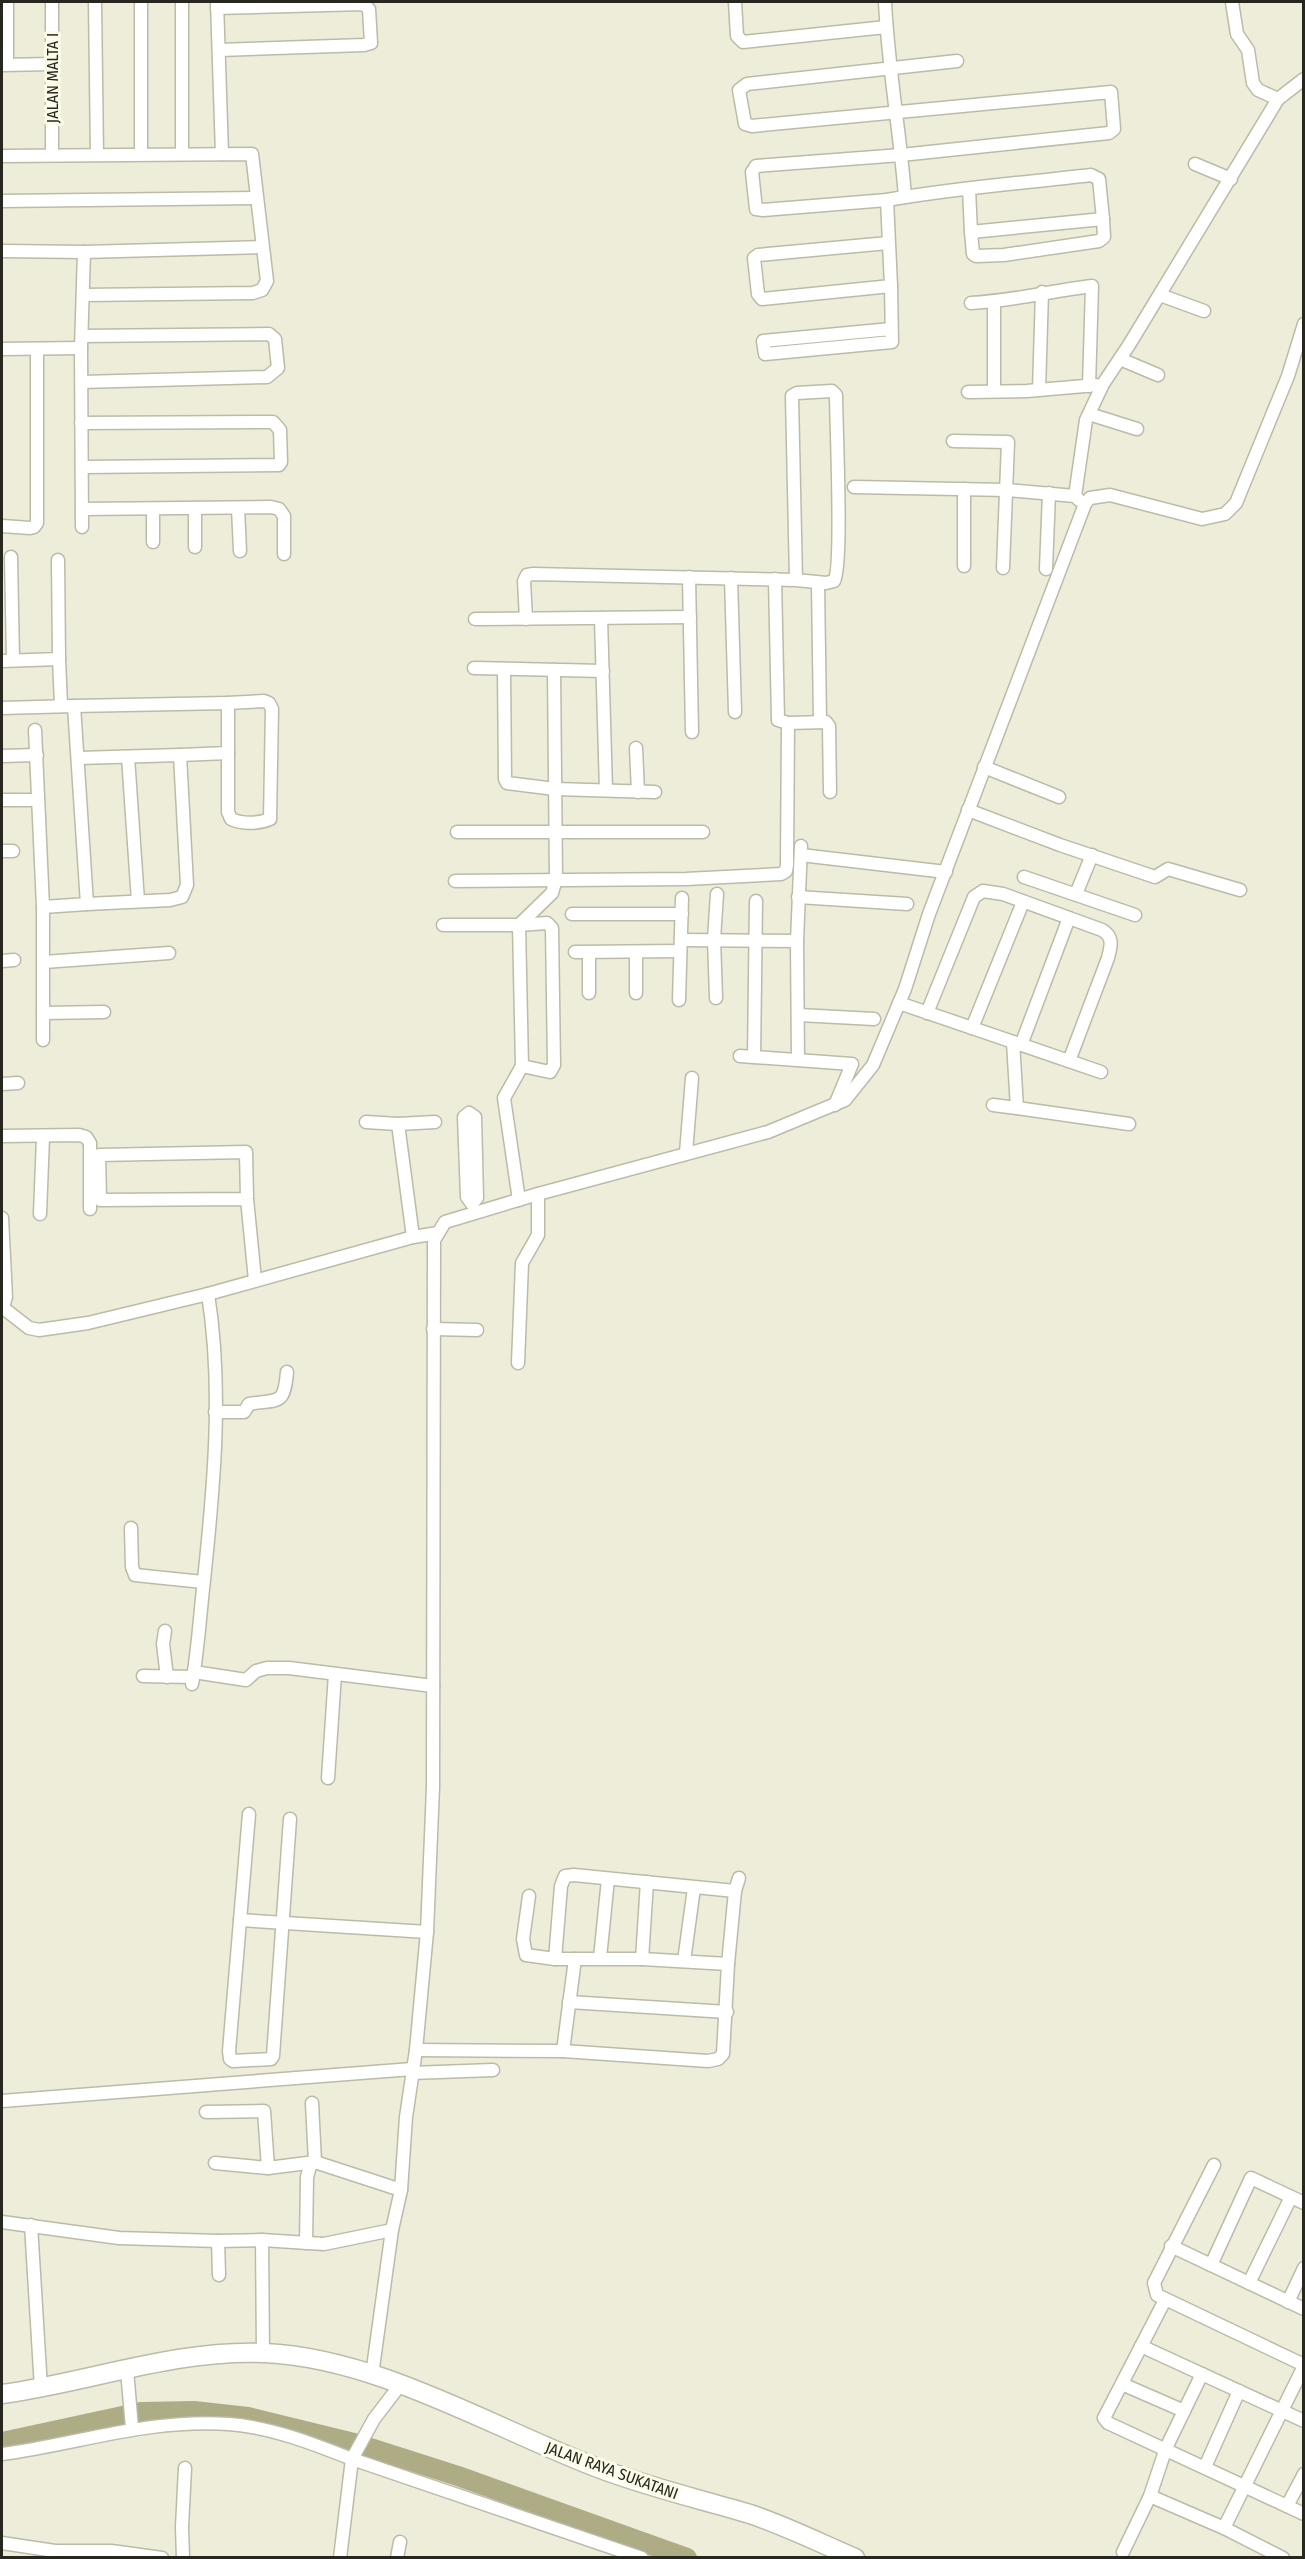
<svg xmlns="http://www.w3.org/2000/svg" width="1305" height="2559" viewBox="0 0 1305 2559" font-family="'Fira Sans Condensed',sans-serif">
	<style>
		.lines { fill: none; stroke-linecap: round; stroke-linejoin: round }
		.river { stroke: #adac85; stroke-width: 20 }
		.minor-casing { stroke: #bbbba8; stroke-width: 15 }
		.secondary-casing { stroke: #bbbba8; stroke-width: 21 }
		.minor { stroke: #fff; stroke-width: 12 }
		.secondary { stroke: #fff; stroke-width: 18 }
		.labels { text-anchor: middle; stroke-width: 6; stroke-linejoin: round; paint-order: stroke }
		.street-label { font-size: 16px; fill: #272720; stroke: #fbfbe7 }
	</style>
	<rect width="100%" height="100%" fill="#eeedda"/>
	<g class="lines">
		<polyline class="river" points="2,2442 141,2412 194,2411 248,2417 358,2444 458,2476 687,2558"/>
		<g class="minor-casing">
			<g id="minor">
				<polyline points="7,2 7,64"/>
				<polyline points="95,2 97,155"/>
				<polyline points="217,2 222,154"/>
				<polyline points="735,2 737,36 743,42 886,27"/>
				<path d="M885,2C888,67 900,131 905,197"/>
				<polyline points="1232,2 1237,34 1248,50 1253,83 1258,90 1278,99"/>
				<polyline points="217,8 363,4 369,9 371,43 364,45 219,50"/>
				<path d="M957,61L747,84L739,90L745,124L752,126L1111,92L1114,129L1109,133L901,155L756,166L752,172L756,209L763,210L887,200C954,188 1023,183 1091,175L1099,179L1103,219L971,232L969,189"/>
				<polyline points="2,65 52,64"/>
				<polyline points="141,154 141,2"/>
				<polyline points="182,154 182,2"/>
				<polyline points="52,155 52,2"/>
				<polyline points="2,156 252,154 267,281 262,290 253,293 83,295"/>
				<polyline points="1195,164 1231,179"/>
				<polyline points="887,200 891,286 762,299 758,294 754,258 758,255 888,243"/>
				<polyline points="2,201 257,198"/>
				<polyline points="971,232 973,254 976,256 1004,255 1099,241 1104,237 1103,219"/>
				<polyline points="2,251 84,252 262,247"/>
				<polyline points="1160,295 1204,311"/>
				<path d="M971,303C1012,301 1051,291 1092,286L1089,386"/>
				<polyline points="891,329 763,341 765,354 892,342 891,286"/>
				<polyline points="2,349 81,348"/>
				<polyline points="1120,359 1158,375"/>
				<polyline points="82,382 267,377 278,368 275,339 269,334 82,336"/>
				<polyline points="994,390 994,302"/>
				<polyline points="1039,390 1042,292"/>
				<polyline points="968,392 1027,391 1096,385"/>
				<polyline points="1089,414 1137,429"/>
				<polyline points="81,423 273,422 280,430 281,462 279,465 83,467"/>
				<polyline points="953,441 1008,442 1003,568"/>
				<polyline points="854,487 1007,490 1075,496 1079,500"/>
				<polyline points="1075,496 1086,420 1103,384 1129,345 1278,99 1304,79"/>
				<polyline points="195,508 195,547"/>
				<polyline points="238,508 240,551"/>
				<polyline points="82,509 271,507 279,509 284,516 284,554"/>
				<polyline points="153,509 153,542"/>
				<polyline points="2,526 30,528 34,527 37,523 37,349"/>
				<polyline points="82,527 81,348 84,252"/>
				<polyline points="11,557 13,660"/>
				<polyline points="964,566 964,489"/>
				<polyline points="1046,569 1049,493"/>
				<polyline points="689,577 692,732"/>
				<polyline points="731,578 735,712"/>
				<polyline points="775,579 778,720 788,723 826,722 829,726 830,792"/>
				<polyline points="818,583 820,722"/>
				<polyline points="601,618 606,790"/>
				<polyline points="475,619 690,617"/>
				<path d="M526,619L524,581L527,575L533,574L796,580L826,583L834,581C843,568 836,421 836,395L832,391L797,393L792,396L796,580"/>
				<polyline points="59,659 61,705"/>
				<polyline points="2,661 59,659 58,560"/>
				<polyline points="474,668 603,671"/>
				<polyline points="504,669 505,779 507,783 555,789 655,792"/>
				<polyline points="74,706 228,703 228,753 180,755"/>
				<polyline points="2,708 74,706 87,904 43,907"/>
				<polyline points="35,730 43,907 43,1013"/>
				<polyline points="636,748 638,792"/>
				<path d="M228,753V812L231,819C242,824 258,824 270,819L272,709L269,703L264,701L228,703"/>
				<polyline points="2,756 37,755"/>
				<polyline points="128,757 138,901"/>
				<polyline points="79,758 180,755 187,885 182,897 170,900 87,904"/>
				<polyline points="984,767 1059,797"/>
				<polyline points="2,800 37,800"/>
				<polyline points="968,810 1060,845 1155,877 1168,869 1240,890"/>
				<polyline points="457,832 703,832"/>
				<polyline points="2,851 13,851"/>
				<polyline points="801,855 946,872"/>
				<polyline points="1024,877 1135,915"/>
				<polyline points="455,881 686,879 781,874 786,871 787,865 788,723"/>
				<polyline points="1076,894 1092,855"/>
				<polyline points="798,897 907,904"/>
				<polyline points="572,914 682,914"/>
				<polyline points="443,925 519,925 547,923 552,928 554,1065 550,1072 522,1066"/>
				<polyline points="682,940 797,941 801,846"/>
				<polyline points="797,941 798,1060"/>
				<polyline points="575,952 680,951"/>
				<polyline points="2,961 14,960"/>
				<polyline points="44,962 169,953"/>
				<polyline points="589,993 589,953"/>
				<polyline points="636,993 636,953"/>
				<polyline points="716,998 714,939 717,894"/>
				<polyline points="679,1000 682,898"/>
				<polyline points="899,1003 1101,1072"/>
				<path d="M927,1013L974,897L983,891L1003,894L1102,930C1114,937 1111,946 1108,958L1069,1061"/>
				<polyline points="799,1015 874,1019"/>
				<polyline points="972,1028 1023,902"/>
				<polyline points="43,1040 43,1013 104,1012"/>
				<polyline points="1013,1042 1017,1108 1129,1124"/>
				<polyline points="1021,1045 1069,918"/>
				<polyline points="740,1056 852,1064 835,1105"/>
				<polyline points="754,1057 756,901"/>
				<polyline points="2,1084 18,1083"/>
				<polyline points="993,1105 1017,1108"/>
				<polygon points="469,1113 475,1117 477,1198 472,1204 467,1197 464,1117"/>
				<polyline points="366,1122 398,1124 435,1122"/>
				<polyline points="398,1124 413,1237"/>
				<polyline points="2,1136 79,1135 86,1137 90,1143 90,1209"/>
				<polyline points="686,1153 692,1078"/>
				<polyline points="247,1199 100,1200 99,1155 246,1152 247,1199 255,1280"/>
				<polyline points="519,1200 504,1098 522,1066 519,925 552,893 556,879 554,670"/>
				<polyline points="40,1214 43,1137"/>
				<polyline points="2,1218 6,1297 3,1307"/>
				<polyline points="2,1307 29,1328 39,1330 88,1323 208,1294 413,1237 438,1233"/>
				<polyline points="433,1329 477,1330"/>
				<polyline points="518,1363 522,1263 538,1235 538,1194"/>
				<path d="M215,1412H244L249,1404C279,1399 284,1406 287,1372"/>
				<polyline points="131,1528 132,1567 135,1575 203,1582"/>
				<polyline points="165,1631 163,1644 167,1677"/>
				<polyline points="194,1672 246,1680 256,1671 267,1668 289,1668 433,1686"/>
				<polyline points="143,1676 193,1677"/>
				<path d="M192,1684C198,1650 200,1614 204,1580C214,1485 223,1388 208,1294"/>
				<polyline points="328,1778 335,1674"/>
				<polyline points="249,1814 229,2051 230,2059 233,2061 271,2059 273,2056 290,1819"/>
				<polyline points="529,1896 523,1939 526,1955 555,1959"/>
				<polyline points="240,1920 427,1932"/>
				<polyline points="600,1958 608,1879"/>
				<polyline points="642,1959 647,1882"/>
				<polyline points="684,1961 694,1888"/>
				<polyline points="728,1964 735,1891 739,1878"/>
				<polyline points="569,2002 727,2012"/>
				<polyline points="416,2050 563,2051 575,1959"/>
				<polyline points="563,2051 708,2061 718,2059 723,2054 728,1964 642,1959 555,1959 561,1886 565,1876 574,1875 735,1891"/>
				<polyline points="411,2073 493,2070"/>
				<polyline points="2,2101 412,2069"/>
				<polyline points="312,2103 315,2162"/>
				<polyline points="206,2112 264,2111 268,2168"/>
				<polyline points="215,2163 268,2168 315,2162 401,2190"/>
				<polyline points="1214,2165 1154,2283 1157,2295 1304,2365"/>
				<polyline points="2,2222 119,2238 218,2241 262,2240 324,2244 392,2230"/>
				<polyline points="31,2225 41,2388"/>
				<polyline points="262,2240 263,2353"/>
				<polyline points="218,2241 219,2275"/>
				<polyline points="306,2243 307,2177 311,2163"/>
				<polyline points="1171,2246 1304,2309"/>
				<polyline points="1211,2265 1251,2178 1304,2203"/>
				<polyline points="1249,2283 1291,2197"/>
				<polyline points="1165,2300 1104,2418 1108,2423 1304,2514"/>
				<polyline points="1288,2302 1304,2268"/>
				<polyline points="1141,2346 1304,2421"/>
				<polyline points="127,2370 132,2428"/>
				<polyline points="372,2375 392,2230 401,2190 406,2117 416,2050 427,1932 433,1787 434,1240 445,1222 538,1194 768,1132 845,1100 873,1065 905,989 929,914 1085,504 1090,498 1110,495 1202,519 1225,514 1236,503 1288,376 1304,324"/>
				<polyline points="1122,2384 1184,2411"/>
				<path d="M2,2454C77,2444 151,2418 229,2424C271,2427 314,2444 352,2459L642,2558"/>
				<polyline points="1205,2467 1239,2391"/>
				<polyline points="1150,2496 1224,2528 1283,2558"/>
				<polyline points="1287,2506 1304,2474"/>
				<polyline points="1224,2528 1304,2366"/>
				<polyline points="2,2543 55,2551 111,2551 162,2558"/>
				<polyline points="1123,2552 1150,2496 1166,2448 1202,2374"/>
				<polyline points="183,2558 182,2527 185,2468"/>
				<polyline points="340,2558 352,2459 374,2419 400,2385"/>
				<polyline points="397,2558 400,2542"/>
			</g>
		</g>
		<g class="secondary-casing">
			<path id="secondary" d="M2,2394C90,2382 175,2349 265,2353C378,2358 493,2428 598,2468C648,2487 699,2499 750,2514C786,2526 820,2543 855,2558"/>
		</g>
		<use href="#minor" class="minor"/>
		<use href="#secondary" class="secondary"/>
	</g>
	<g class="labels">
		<g class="street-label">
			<text transform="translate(52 78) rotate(-90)" y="6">JALAN MALTA I</text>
			<text transform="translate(612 2470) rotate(20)" y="6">JALAN RAYA SUKATANI</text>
		</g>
	</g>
	<rect width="1305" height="2559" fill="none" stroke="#272720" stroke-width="6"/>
</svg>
